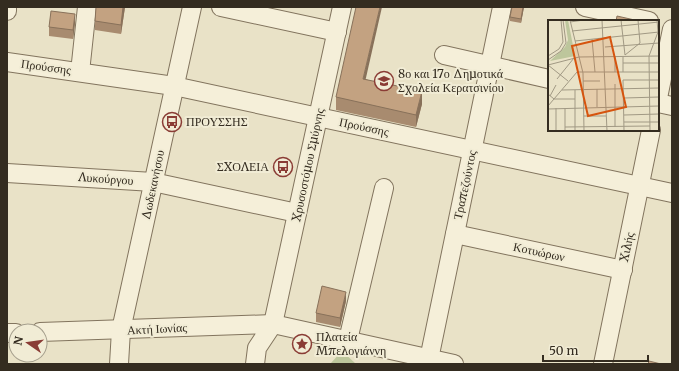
<svg xmlns="http://www.w3.org/2000/svg" width="679" height="371" viewBox="0 0 679 371" font-family="Merriweather,serif">
	<style>
		.grass { fill: #bdc69c }
		.lines { fill: none; stroke-linecap: round; stroke-linejoin: round }
		.minor-casing { stroke: #82745e; stroke-width: 20 }
		.minor { stroke: #f5efd9; stroke-width: 18 }
		.wall { fill: #a88b6f }
		.shaded-wall { fill: #88715a }
		.building { fill: #c3a281; stroke: #88715a }
		.labels { text-anchor: middle; stroke-width: 4; stroke-linejoin: round; paint-order: stroke }
		.street-label { font-size: 12px; fill: #342c20; stroke: #f1ecd5 }
		.poi-label { font-size: 12px; fill: #342c20; stroke: #f1ecd5; text-anchor: start }
		.inset-road { fill: none; stroke: #a19984; stroke-width: 1 }
		.view { fill: #d6540e; fill-opacity: 0.15; stroke: #d6540e; stroke-width: 2 }
		.inset-edge { fill: none; stroke: #342c20; stroke-width: 2 }
	</style>
	<rect width="100%" height="100%" fill="#e9e2c7"/>
	<polygon class="grass" points="342,351 356,364 330,364"/>
	<g class="lines">
		<g class="minor-casing">
			<g id="minor">
				<polyline points="221,7 337,32"/>
				<polyline points="585,7 649,21"/>
				<polyline points="7,11 7,7"/>
				<polyline points="444,55 549,79"/>
				<polyline points="7,62 174,86 672,193"/>
				<polyline points="80,72 87,7"/>
				<polyline points="658,98 672,29"/>
				<polyline points="658,103 672,106"/>
				<polyline points="7,173 153,182 297,213"/>
				<polyline points="455,234 623,270"/>
				<polyline points="40,332 273,324 454,364"/>
				<polyline points="7,333 16,333"/>
				<polyline points="348,340 384,188"/>
				<polyline points="119,364 121,330 192,7"/>
				<polyline points="255,364 257,348 273,324 342,7"/>
				<polyline points="428,364 502,7"/>
				<polyline points="603,364 651,130"/>
			</g>
		</g>
		<use href="#minor" class="minor"/>
	</g>
	<g class="wall">
		<polygon points="125,7 121,34 95,30 95,21"/>
		<polygon points="524,7 521,23 510,21 510,17"/>
		<polygon points="75,23 73,39 49,36 49,27"/>
		<polygon points="366,79 422,104 416,127 336,110 336,97"/>
		<polygon points="346,301 340,327 316,322 316,313"/>
	</g>
	<g class="shaded-wall">
		<polygon points="123,7 125,7 121,34 121,25"/>
		<polygon points="380,7 382,7 363,91 363,79"/>
		<polygon points="523,7 524,7 521,23 521,19"/>
		<polygon points="75,14 75,23 73,39 73,30"/>
		<polygon points="422,91 422,104 416,127 416,115"/>
		<polygon points="346,292 346,301 340,327 340,318"/>
	</g>
	<g class="building">
		<polygon points="96,7 123,7 121,25 95,21"/>
		<polygon points="356,7 380,7 363,79 422,91 416,115 336,97"/>
		<polygon points="512,7 523,7 521,19 510,17"/>
		<polygon points="51,11 75,14 73,30 49,27"/>
		<polygon points="617,16 639,21 616,21"/>
		<polygon points="322,286 346,292 340,318 316,313"/>
		<polygon points="649,361 661,364 648,364"/>
	</g>
	<defs>
		<g id="school-ring" transform="scale(1)"><circle r="9.5" fill="#f1ecd5" stroke="#8a3c35" stroke-width="1.5"/><path d="M0-5L7-2L0 1L-7-2ZM-4 1L0 2.5L4 1V4Q0 6-4 4Z" fill="#8a3c35"/></g>
		<g id="bus-ring" transform="scale(1)"><circle r="9.5" fill="#f1ecd5" stroke="#8a3c35" stroke-width="1.5"/><path d="M-5-6H5V4H4V6H2V4H-2V6H-4V4H-5ZM-3.5-4V0h7V-4ZM-3.5 1.2v1.5H-2V1.2ZM2 1.2v1.5H3.5V1.2Z" fill="#8a3c35"/></g>
		<g id="sight-ring" transform="scale(1)"><circle r="9.5" fill="#f1ecd5" stroke="#8a3c35" stroke-width="1.5"/><path d="M0-6L1.8-2.2L6-1.7L2.9 1.2L3.7 5.4L0 3.3L-3.7 5.4L-2.9 1.2L-6-1.7L-1.8-2.2Z" fill="#8a3c35"/></g>
	</defs>
	<g fill-rule="evenodd">
		<use href="#school-ring" x="384" y="81"/>
		<use href="#bus-ring" x="172" y="122"/>
		<use href="#bus-ring" x="283" y="167"/>
		<use href="#sight-ring" x="302" y="344"/>
	</g>
	<g class="labels">
		<g class="street-label">
			<text transform="translate(46 67) rotate(8)" y="4">Προύσσης</text>
			<text transform="translate(364 127) rotate(12)" y="4">Προύσσης</text>
			<text transform="translate(308 165) rotate(-78)" y="4">Χρυσοστόμου Σμύρνης</text>
			<text transform="translate(106 179) rotate(4)" y="4">Λυκούργου</text>
			<text transform="translate(153 185) rotate(-78)" y="4">Δωδεκανήσου</text>
			<text transform="translate(465 185) rotate(-78)" y="4">Τραπεζούντος</text>
			<text transform="translate(627 247) rotate(-78)" y="4">Χιλής</text>
			<text transform="translate(539 252) rotate(12)" y="4">Κοτυώρων</text>
			<text transform="translate(157 329) rotate(-3)" y="4">Ακτή Ιωνίας</text>
		</g>
		<g class="poi-label">
			<text x="398" y="78">8ο και 17ο Δημοτικά<tspan x="398" dy="14">Σχολεία Κερατσινίου</tspan></text>
			<text x="186" y="126">ΠΡΟΥΣΣΗΣ</text>
			<text x="269" y="171" text-anchor="end">ΣΧΟΛΕΙΑ</text>
			<text x="316" y="341">Πλατεία<tspan x="316" dy="14">Μπελογιάννη</tspan></text>
		</g>
	</g>
	<g transform="translate(548 20)">
		<rect width="111" height="111" fill="#e9e2c7"/>
		<path d="M17,0H20L27,36L2,41L17,27L20,20Z" fill="#bdc69c"/>
		<path class="inset-road" d="M22,0L35,53L36,111M54,0L59,111M73,0L77,35M22,2L36,0M24,11L111,2M44,19L47,52M27,21L111,12M57,27L111,23M77,35L92,23L90,0M0,36L11,29L15,22L13,0M67,37V52M75,37V52M0,40L13,31L18,23L15,0M75,43H111M0,45L31,37L111,36M0,45L20,61M9,59L26,38M35,61H52M67,64V107M49,69V87M14,70L111,68M27,70V111M0,74L6,79H27M2,76L8,65M76,78L111,77M0,86L29,52H111M8,88V111M17,88V111M0,89L111,86M76,95L111,94M36,96H58M76,102H111M17,107L102,106M76,111L75,60H111M102,111L101,36L110,12L109,0"/>
		<path class="view" d="M62,17L78,87L40,96L24,26Z"/>
		<rect width="111" height="111" class="inset-edge"/>
	</g>
	<rect width="679" height="371" fill="none" stroke="#342c20" stroke-width="16"/>
	<g transform="translate(28 343) rotate(283)"><circle r="19" fill="#f1ecd5" stroke="#a59f8d"/>
	<path d="M0-3L7 15L0 10L-7 15Z" fill="#8a3c35"/>
	<text y="-6" font-size="11" font-weight="bold" text-anchor="middle" fill="#342c20">N</text>
	</g>
	<path d="M543 355v6h105v-6" fill="none" stroke="#342c20" stroke-width="2"/>
	<text x="549" y="355" font-size="12" fill="#342c20" stroke="#f1ecd5" stroke-width="3" paint-order="stroke">50 m</text>
</svg>
